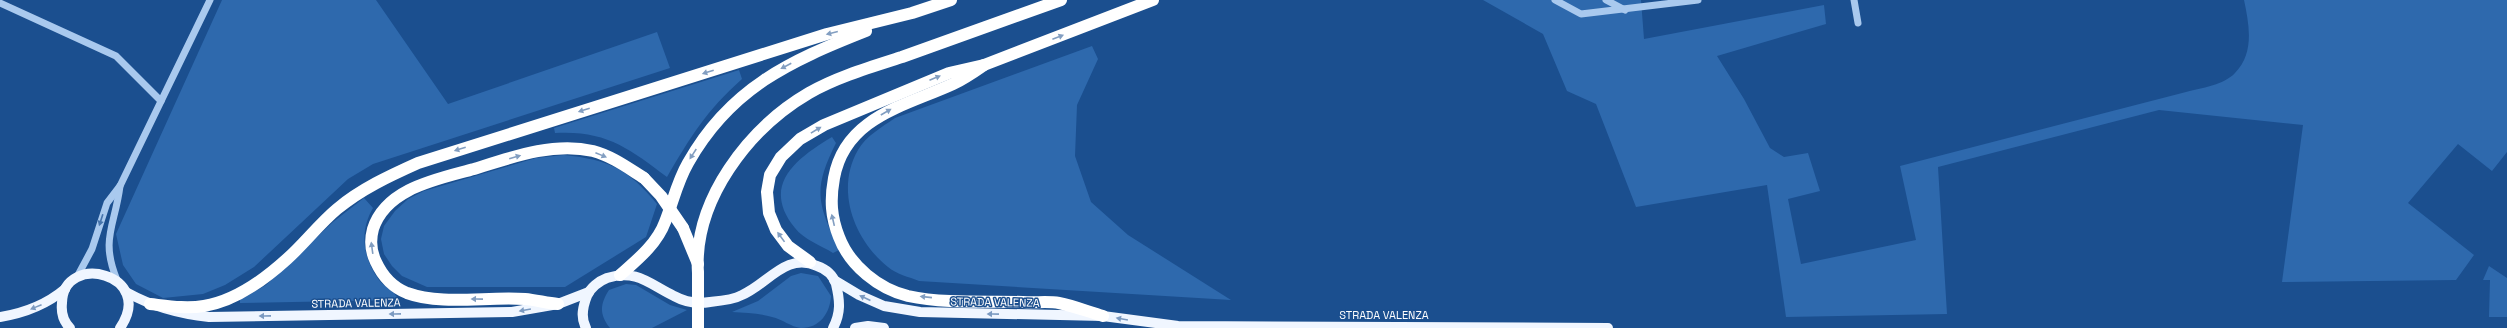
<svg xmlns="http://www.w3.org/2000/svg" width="2507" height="328" viewBox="0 0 2507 328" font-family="'Space Grotesk',sans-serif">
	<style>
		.green { fill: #2e69ad }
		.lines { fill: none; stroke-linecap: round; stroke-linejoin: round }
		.minor { stroke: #a9c9ee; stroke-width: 7 }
		.major { stroke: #f0f6ff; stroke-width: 10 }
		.highway { stroke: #fff; stroke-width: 12 }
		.highway-bridge { stroke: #fff; stroke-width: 12 }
		.oneway { fill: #829ec1 }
		.oneway2 { fill: #4674ac }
		.oneway3 { fill: #7b9ac1 }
		.labels { text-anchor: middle; stroke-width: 3; stroke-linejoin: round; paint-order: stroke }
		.street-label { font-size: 11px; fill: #fff; stroke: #1b4f8f }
	</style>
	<rect width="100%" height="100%" fill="#1b4f8f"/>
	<g class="green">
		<polygon points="222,0 376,0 448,104 657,32 670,68 373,164 348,179 254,267 225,285 203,294 163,298 136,284 123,265 116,234"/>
		<path d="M1483,0H1641L1644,39L1824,5L1826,24L1717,56L1744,99L1770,148L1784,157L1808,153L1820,191L1788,199L1801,264L1916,240L1900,166L2186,92C2201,88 2224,85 2235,73C2255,53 2249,24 2244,0H2507V152L2492,171L2458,144L2408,203L2474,255L2456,280L2282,282L2303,125L2159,110L1938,167L1947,314L1786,317L1767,185L1636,207L1596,104L1567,91L1543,34Z"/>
		<path d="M1092,46L1098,59L1077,105L1075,156L1091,202L1128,235L1231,300L919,281C909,277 896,274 888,267C854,240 835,190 858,150C866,136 882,127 895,118Z"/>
		<path d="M739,70L742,79C706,111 691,136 667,177C629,148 605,130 555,133L554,128Z"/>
		<path d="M832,137L836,143C812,191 818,203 839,250L833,253C822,246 803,239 795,228C760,185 797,158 832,137Z"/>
		<path d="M564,155C610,160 628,169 657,204L646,237L565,287H427L402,276L392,266L384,254L381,239L384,226L395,211L408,199L424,191L536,158Z"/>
		<path d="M364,198L373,208C359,232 363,258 379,280C385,288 395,290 398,300L240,303V300L266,285L333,222Z"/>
		<polygon points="2489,266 2507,278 2507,317 2489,317 2490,280 2483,280"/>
		<path d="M801,273L818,276L831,296C830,313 820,328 801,328C791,327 782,319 772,317C759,313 746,313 732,312L758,301L791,276Z"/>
		<path d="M626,284L636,285L670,305L687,310L652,328H610C599,314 600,304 609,290Z"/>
	</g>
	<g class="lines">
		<g class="minor">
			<polyline points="1555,0 1581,14 1698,0"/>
			<polyline points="1606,0 1625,10"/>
			<polyline points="1854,0 1858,23"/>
			<polyline points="0,3 116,56 161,101"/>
			<polyline points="77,277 92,249 107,203 120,186 210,0"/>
			<path d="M117,280C100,239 115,226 120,186"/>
		</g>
		<g class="major">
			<polyline points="834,280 859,295 884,306 920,312 1103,316 1178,326 1608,328"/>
			<path d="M126,292C153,307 178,314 209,317L512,312L558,304L589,292"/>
			<path d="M0,317C25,313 46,305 65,289"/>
			<path d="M70,328C63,321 61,312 62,303C63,251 157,274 120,328"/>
			<path d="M586,328C580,317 583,306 587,296C590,288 599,281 607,278C637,269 649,284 674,296C685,302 698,304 710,302C720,301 733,300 742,295C768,284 786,252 817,266C826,269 833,275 836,284C840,301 841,313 833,328"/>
			<polyline points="855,328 868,326 884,328"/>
		</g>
		<g class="highway">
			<path d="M984,65C974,72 964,79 953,84C905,106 845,117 834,178C830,200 831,217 839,237C850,266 879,289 908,296C945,304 986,301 1023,302C1035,303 1048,301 1059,303C1074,306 1089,312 1103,316"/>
			<polyline points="683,228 698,264"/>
			<polyline points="810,262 788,246 776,230 769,213 767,192 770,175 781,157 800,139 824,125 949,73 984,65 1153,0"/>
			<path d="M698,273C693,200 749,128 809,93C837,77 871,67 902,57C955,38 1008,19 1061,0"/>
			<path d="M620,275C637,260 657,244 665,222C673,202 677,182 688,163C730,88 790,61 866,31"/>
			<path d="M150,304C168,306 186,309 204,306C235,301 265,279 287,259C305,243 319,224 337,209C361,189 389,176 418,163L827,34L912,13L951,0"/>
			<path d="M558,304C547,303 536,300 525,299C487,296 443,306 407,293C392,287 382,275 376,262C371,252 370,240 373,229C386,188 438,179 474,169C512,157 553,142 593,151C612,156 628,168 644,178"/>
		</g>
		<g class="highway-bridge">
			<polyline points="644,178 661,196 683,228"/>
			<polyline points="698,273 698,328"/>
		</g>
	</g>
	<defs><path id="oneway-solid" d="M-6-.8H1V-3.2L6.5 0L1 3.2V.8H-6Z"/></defs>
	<g class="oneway">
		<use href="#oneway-solid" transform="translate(832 33) rotate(166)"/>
		<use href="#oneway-solid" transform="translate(1058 37) rotate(-21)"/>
		<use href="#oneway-solid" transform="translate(786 66) rotate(152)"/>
		<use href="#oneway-solid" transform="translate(708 72) rotate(163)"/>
		<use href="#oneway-solid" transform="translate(935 78) rotate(-23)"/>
		<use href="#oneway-solid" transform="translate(584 110) rotate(163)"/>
		<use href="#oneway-solid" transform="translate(886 112) rotate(-30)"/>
		<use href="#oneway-solid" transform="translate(816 130) rotate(-31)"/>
		<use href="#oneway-solid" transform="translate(460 149) rotate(163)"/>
		<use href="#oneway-solid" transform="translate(693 154) rotate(123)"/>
		<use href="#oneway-solid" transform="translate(601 155) rotate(22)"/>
		<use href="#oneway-solid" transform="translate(515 157) rotate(-16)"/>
		<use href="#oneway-solid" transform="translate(833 220) rotate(-103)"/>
		<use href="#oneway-solid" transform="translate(781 237) rotate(-126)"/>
		<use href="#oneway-solid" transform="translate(372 248) rotate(-98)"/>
		<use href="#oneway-solid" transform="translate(926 297) rotate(-174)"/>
		<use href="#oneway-solid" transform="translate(477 299) rotate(-179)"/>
	</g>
	<use class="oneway2" href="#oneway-solid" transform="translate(101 220) rotate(108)"/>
	<g class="oneway3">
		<use href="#oneway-solid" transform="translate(865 298) rotate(-155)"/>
		<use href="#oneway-solid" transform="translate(36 307) rotate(158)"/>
		<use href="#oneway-solid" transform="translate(525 310) rotate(170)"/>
		<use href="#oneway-solid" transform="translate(395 314) rotate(179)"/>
		<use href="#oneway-solid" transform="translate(993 314) rotate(-179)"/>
		<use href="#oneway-solid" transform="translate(265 316) rotate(179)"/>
		<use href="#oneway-solid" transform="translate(1122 319) rotate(-170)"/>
	</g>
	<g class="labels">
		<g class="street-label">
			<text transform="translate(995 302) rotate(1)" y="4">STRADA VALENZA</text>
			<text transform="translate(356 303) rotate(-1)" y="4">STRADA VALENZA</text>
			<text x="1384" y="319">STRADA VALENZA</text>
		</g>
	</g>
</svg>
